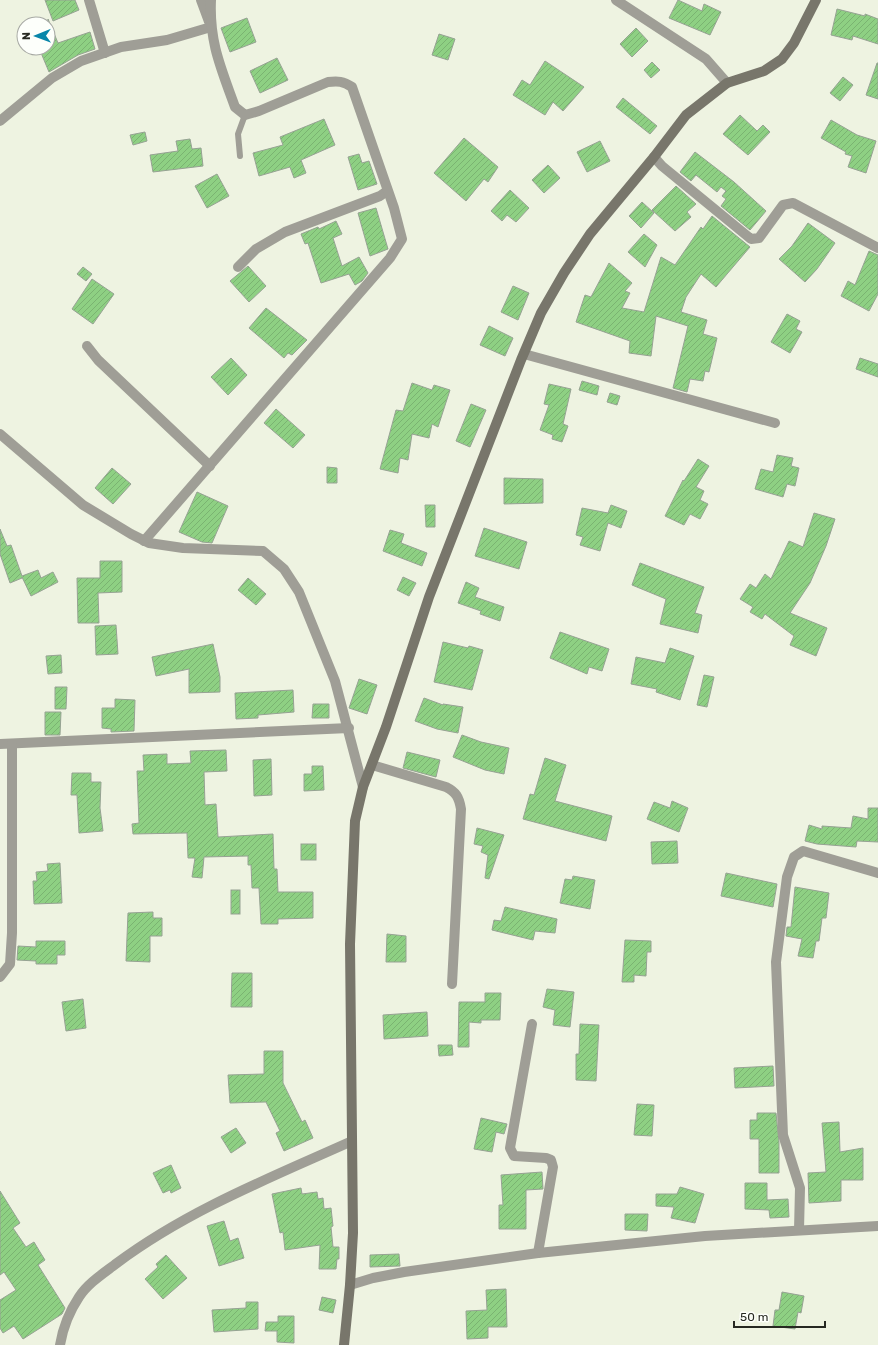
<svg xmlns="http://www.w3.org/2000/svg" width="878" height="1345" viewBox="0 0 878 1345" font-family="Rubik,sans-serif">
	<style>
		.building { fill: url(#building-hatch); stroke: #96a293 }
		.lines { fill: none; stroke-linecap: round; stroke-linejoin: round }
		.lane { stroke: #9f9e96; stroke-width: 6 }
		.street { stroke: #9f9e96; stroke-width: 10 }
		.secondary { stroke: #78766b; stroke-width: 10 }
	</style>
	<defs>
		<pattern id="building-hatch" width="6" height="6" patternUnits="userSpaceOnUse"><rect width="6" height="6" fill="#8ed083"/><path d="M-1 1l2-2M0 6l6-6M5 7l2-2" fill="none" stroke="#7ab371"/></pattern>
	</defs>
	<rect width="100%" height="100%" fill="#eef3e1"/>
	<g class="building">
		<polygon points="45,0 75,0 79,10 53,21"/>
		<polygon points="678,0 702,11 704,4 721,12 710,35 669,18"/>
		<polygon points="837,9 865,16 865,14 878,19 878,44 853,36 852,40 831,35"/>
		<polygon points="247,18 256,42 230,52 221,28"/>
		<polygon points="48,19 58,43 90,32 95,49 78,55 49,72 39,48 48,48"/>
		<polygon points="636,28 648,41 632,57 620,44"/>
		<polygon points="439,34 455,39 448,60 432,55"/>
		<polygon points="277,58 288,80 260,93 250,71"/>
		<polygon points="545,61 584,87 563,111 553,102 545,115 513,95 522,80 530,85"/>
		<polygon points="652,62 660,70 651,78 644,70"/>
		<polygon points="877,63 878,63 878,99 866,95"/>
		<polygon points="843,77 853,85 840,101 830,93"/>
		<polygon points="623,98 657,126 650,134 616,107"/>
		<polygon points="740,115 757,131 763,125 770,132 748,155 723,134"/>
		<polygon points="324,119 335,145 301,160 306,173 294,178 290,167 259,176 253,153 283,145 280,137"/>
		<polygon points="831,120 857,135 876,141 866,173 848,167 852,156 845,154 846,152 821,138"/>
		<polygon points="145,132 147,141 133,145 130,135"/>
		<polygon points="464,138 498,167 488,182 484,179 466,201 434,173"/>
		<polygon points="190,139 192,149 201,148 203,166 153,172 150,155 178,151 176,141"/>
		<polygon points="600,141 610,161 587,172 577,152"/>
		<polygon points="695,152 734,182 766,211 750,230 721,206 726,199 722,196 726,191 721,187 717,192 696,175 691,181 680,172"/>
		<polygon points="359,154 362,163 369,161 377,184 358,190 348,157"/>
		<polygon points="548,165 560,178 544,193 532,180"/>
		<polygon points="217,174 229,196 207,208 195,186"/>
		<polygon points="676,186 696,204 687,212 691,217 675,231 652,210"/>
		<polygon points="510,190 529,208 516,222 507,215 502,221 491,211"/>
		<polygon points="642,202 654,213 641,228 629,216"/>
		<polygon points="376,208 388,249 370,256 358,213"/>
		<polygon points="712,216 750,247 716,287 701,274 686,297 681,312 707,320 703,334 717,338 709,372 705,371 703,381 690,379 687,392 673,388 688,326 656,316 651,356 629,353 630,341 576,322 585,295 591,297 609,263 632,283 625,291 630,293 622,308 644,312 661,257 675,265 701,227 703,229"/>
		<polygon points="336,221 342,234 333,238 342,266 359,257 368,273 362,281 355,285 349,274 321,283 308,243 305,244 301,234 318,227 319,229"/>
		<polygon points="808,223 835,243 817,269 805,282 779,259 792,246"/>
		<polygon points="644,234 657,245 645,267 628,252"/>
		<polygon points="869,251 878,255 878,294 869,311 841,296 848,281 855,285"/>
		<polygon points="248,266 266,286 249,302 230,281"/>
		<polygon points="83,267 92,274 86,281 77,274"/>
		<polygon points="92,279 114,294 93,324 72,309"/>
		<polygon points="513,286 529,293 518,320 501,312"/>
		<polygon points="266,308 307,340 292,355 288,353 284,358 249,328"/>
		<polygon points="787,314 800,321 796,329 802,332 790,353 771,342"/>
		<polygon points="489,326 513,338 505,356 480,345"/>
		<polygon points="231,358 247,375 228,395 211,377"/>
		<polygon points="860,358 878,364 878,377 856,369"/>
		<polygon points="582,381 599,386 597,395 579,390"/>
		<polygon points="412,383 432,390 434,385 450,390 438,427 432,424 429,438 412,434 408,460 400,458 398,473 380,469 396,410 403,411"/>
		<polygon points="549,384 571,389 563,424 568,426 562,442 552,439 553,435 540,430 549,405 544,404"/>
		<polygon points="610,393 620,396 617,405 607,402"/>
		<polygon points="471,404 486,410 470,447 456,441"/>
		<polygon points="276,409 305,435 293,448 264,423"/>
		<polygon points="777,455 793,458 791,466 799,468 795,486 787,484 783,497 755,489 761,469 773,472"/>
		<polygon points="698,459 709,466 696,487 704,491 700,500 708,504 700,519 690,514 684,525 665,516 683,480 684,481"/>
		<polygon points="327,467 337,468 337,483 327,483"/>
		<polygon points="112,468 131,484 113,504 95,488"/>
		<polygon points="504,478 543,479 543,503 504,504"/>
		<polygon points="197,492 228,506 212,543 202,542 179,532"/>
		<polygon points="425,505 435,505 435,527 426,527"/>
		<polygon points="611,505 627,511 621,528 608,523 600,551 580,545 583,537 576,535 582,508 608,513"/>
		<polygon points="814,513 835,519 826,546 810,583 790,613 827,628 816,656 790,645 794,636 765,614 762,619 750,612 753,607 740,599 750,584 756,588 765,574 771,579 789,541 803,547"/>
		<polygon points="484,528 527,542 519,569 475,556"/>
		<polygon points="0,529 7,546 11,545 22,576 38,570 41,578 53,572 58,582 31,596 22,577 22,578 10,583 0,554"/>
		<polygon points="390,530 404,534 401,543 427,553 422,566 383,551"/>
		<polygon points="100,561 122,561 122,592 98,593 99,623 78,623 77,578 100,578"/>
		<polygon points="640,563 704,587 695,613 702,615 698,633 660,624 666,599 632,585"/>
		<polygon points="403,577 416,583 409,596 397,590"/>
		<polygon points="248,578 266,594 256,605 238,590"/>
		<polygon points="466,582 479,588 475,597 504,607 500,621 480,614 481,611 458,603"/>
		<polygon points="116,625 118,654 96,655 95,626"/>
		<polygon points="560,632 609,649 602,671 589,667 587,674 550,658"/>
		<polygon points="443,642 468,648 469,646 483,650 472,690 434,682"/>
		<polygon points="213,644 220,677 220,692 189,693 189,669 156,676 152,657"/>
		<polygon points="670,648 694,656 680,700 656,692 657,689 631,684 636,657 665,663"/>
		<polygon points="61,655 62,673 48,674 46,656"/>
		<polygon points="704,675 714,677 707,707 697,705"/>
		<polygon points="359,679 377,685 367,714 349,708"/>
		<polygon points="55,687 67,687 66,709 55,709"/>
		<polygon points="293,690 294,712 258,715 258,718 236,719 235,693"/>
		<polygon points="424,698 443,705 443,704 463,707 458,733 437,729 415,721"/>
		<polygon points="115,699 135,700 134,731 111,732 111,729 102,728 102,708 115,708"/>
		<polygon points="313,704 329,704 329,718 312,718"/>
		<polygon points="45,712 61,712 60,735 45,735"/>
		<polygon points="462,735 481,742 509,748 504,774 485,770 453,757"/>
		<polygon points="226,750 227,771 204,772 205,805 216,804 218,837 273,834 274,869 277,869 278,892 313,892 313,918 278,919 278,924 261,924 259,888 252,888 251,865 248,865 248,856 204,857 202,878 192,877 195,858 188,858 187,833 133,834 132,824 139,823 137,771 144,771 143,755 167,754 167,764 191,763 190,751"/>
		<polygon points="407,752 440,760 436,777 403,768"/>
		<polygon points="545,758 566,765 555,801 612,816 606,841 523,819 530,794 534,795"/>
		<polygon points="271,759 272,795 254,796 253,760"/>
		<polygon points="312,766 323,766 324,790 304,791 304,774 312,774"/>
		<polygon points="72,773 91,773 91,782 101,782 100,808 103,831 79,833 77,795 71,795"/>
		<polygon points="672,801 688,808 679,832 647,819 654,802 670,808"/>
		<polygon points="868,808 878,808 878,842 857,841 856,847 817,844 805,841 809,825 822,829 822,826 851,828 853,816 868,819"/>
		<polygon points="477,828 504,835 489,879 485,878 488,855 481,852 483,846 474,844"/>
		<polygon points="677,841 678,863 652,864 651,842"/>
		<rect x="301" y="844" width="15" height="16"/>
		<polygon points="60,863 62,903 34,904 33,881 37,881 36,872 48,871 47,864"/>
		<polygon points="726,873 777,884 773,907 721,896"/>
		<polygon points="573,876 595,880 590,909 560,903 565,879 572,880"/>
		<polygon points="795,887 829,893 826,918 822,918 819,941 816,941 813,958 798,956 802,939 786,936 787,927 791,927"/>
		<rect x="231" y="890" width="9" height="24"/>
		<polygon points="505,907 557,919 555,933 535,931 533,940 492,930 494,920 501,921"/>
		<polygon points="153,912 153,918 162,918 162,936 150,936 150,962 126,961 128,913"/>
		<polygon points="387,934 406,936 406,962 386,962"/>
		<polygon points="625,940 651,941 651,952 647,952 646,976 634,975 634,982 622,982"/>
		<polygon points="36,941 65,941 65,955 57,955 57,964 36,964 36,961 17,960 18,946 36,947"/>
		<polygon points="232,973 252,973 252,1007 231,1007"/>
		<polygon points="547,989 574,992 570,1027 553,1025 555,1010 543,1007"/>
		<polygon points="485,993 501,993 500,1020 481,1020 481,1023 469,1022 469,1047 458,1047 459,1002 485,1002"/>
		<polygon points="83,999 86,1028 66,1031 62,1002"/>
		<polygon points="427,1012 428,1036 384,1039 383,1015"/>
		<polygon points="580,1024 599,1025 596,1081 576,1080 576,1054 579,1054"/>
		<polygon points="438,1045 452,1045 453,1055 439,1056"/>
		<polygon points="264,1051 283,1051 283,1083 302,1122 305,1120 313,1138 284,1151 276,1133 280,1131 266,1102 230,1103 228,1075 264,1074"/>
		<polygon points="773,1066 774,1086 735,1088 734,1068"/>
		<polygon points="637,1104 654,1105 652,1136 634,1135"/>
		<polygon points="757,1113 776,1113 779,1142 779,1173 759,1173 759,1139 750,1139 750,1120 757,1120"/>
		<polygon points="481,1118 507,1124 504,1134 496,1132 492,1152 474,1149"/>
		<polygon points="839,1122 840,1152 863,1148 863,1180 841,1180 841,1201 809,1203 808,1173 826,1172 822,1123"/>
		<polygon points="236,1128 246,1143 231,1153 221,1137"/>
		<polygon points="171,1165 181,1188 171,1193 170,1190 163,1193 153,1173"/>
		<polygon points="542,1172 543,1189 526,1190 526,1229 499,1229 499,1205 503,1205 501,1175"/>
		<polygon points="745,1183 767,1183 767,1200 788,1199 789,1217 770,1218 769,1210 745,1209"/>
		<polygon points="680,1187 704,1194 695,1223 671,1218 674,1207 656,1206 656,1194 677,1194"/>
		<polygon points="301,1188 302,1194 317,1192 318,1199 323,1198 324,1209 331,1208 333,1226 331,1227 333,1247 339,1247 339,1259 337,1259 336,1269 319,1269 320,1245 285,1250 283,1232 280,1233 272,1194"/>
		<polygon points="0,1191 20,1223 13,1228 26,1247 34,1242 40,1252 45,1260 38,1265 65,1308 62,1314 23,1339 14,1326 3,1333 0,1328 0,1300 16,1290 4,1272 0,1275"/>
		<polygon points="625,1214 648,1214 647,1231 625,1230"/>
		<polygon points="224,1221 230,1241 238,1238 244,1258 219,1266 207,1226"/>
		<polygon points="399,1254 400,1266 370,1267 370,1255"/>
		<polygon points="166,1255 187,1278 163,1299 145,1279 158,1267 156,1264"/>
		<polygon points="506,1289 507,1327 488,1327 488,1338 467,1339 466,1311 487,1310 486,1290"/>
		<polygon points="782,1292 804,1296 801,1313 798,1312 795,1329 773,1326 775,1310 779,1310"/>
		<polygon points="322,1297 336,1300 333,1313 319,1310"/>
		<polygon points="246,1302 258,1302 258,1329 214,1332 212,1310 246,1308"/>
		<polygon points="278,1316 294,1316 294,1343 277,1342 277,1331 265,1331 266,1322 278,1322"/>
	</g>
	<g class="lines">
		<polyline class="lane" points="240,156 238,134 245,115"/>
		<g class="street">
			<polyline points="89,0 105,53"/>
			<polyline points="616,0 706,59 727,83"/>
			<polyline points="0,121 52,78 81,61 121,47 167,40 211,27 201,0"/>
			<polyline points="654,157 662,166 751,239 759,238 783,205 793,203 878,248"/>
			<polyline points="238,267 256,249 285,232 380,196 387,191"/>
			<polyline points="87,346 98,360 210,466"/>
			<polyline points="524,354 775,423"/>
			<polyline points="0,434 83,505 131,534 149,543 183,548 263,551 284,569 299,592 335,681 363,787"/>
			<path d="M144,541L390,258L402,239L394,208L352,87C343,81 338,81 328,82L259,111L245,115L235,107C221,68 209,42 211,0"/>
			<polyline points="0,744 349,728"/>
			<path d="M372,765L446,787C456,792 459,797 461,809L452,984"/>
			<polyline points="0,977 10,964 12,933 12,744"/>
			<polyline points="532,1024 510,1148 514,1156 546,1158 551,1160 553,1167 538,1253"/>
			<polyline points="799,1230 800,1188 783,1135 776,962 787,877 794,857 803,851 878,873"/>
			<polyline points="350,1285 373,1278 404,1272 538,1253 705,1236 878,1226"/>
			<path d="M60,1345C63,1327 69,1312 79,1297C88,1283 104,1273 117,1263C188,1210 272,1177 352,1141"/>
		</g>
		<polyline class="secondary" points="344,1345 350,1285 353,1233 350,944 355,821 363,787 386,727 429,597 521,360 541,313 564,273 590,234 654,157 686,115 727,83 764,71 782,59 794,43 816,0"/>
	</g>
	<g transform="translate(36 36) rotate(269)"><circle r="19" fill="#fdfffb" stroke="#a7a9a4"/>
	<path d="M0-3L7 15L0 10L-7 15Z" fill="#0886a9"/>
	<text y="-6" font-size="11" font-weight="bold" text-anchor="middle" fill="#262821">N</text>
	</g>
	<path d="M734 1321v6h91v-6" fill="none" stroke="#262821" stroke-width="2"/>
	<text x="740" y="1321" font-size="12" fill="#262821" stroke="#fdfffb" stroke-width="3" paint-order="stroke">50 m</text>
</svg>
